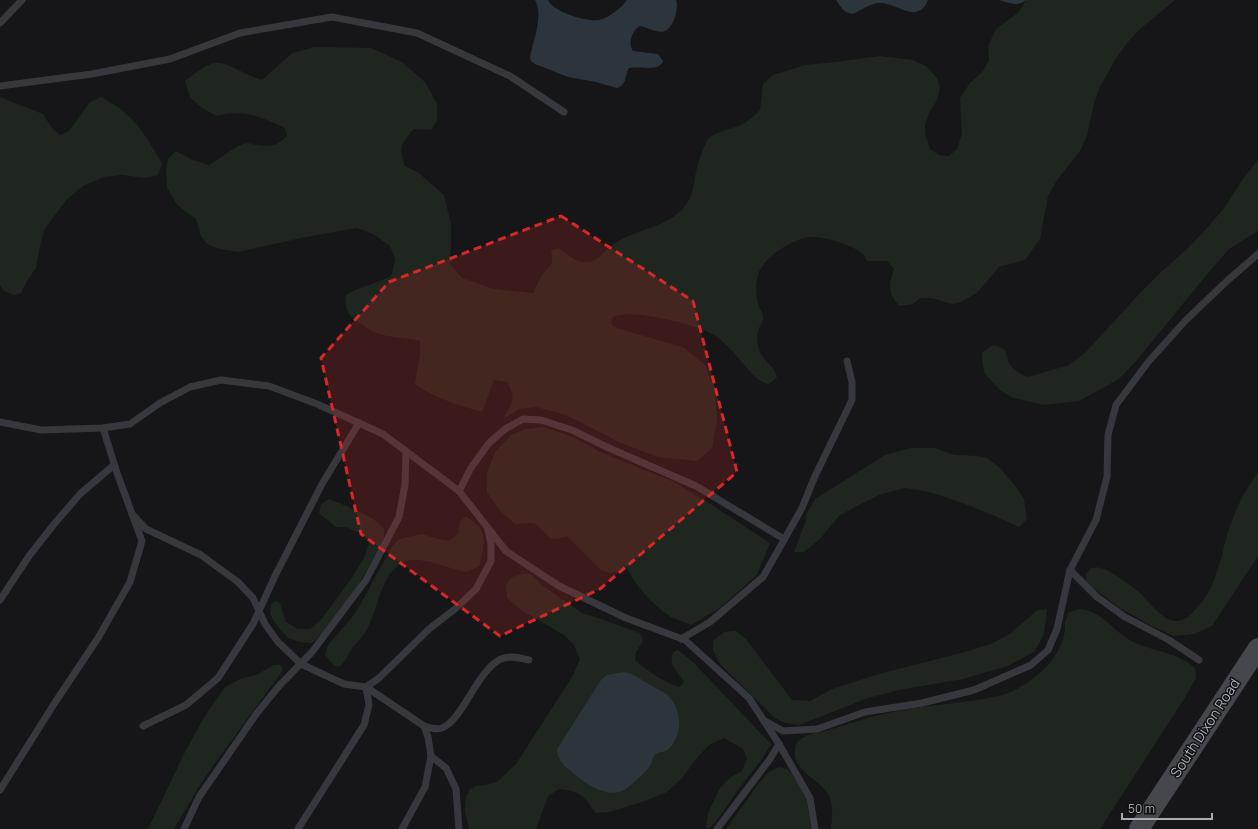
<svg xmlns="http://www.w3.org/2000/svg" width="1258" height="829" viewBox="0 0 1258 829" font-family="Manrope,sans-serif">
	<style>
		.green { fill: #1e261f }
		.water { fill: #2c353c }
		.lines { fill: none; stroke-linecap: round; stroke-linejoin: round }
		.service { stroke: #37383d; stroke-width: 7 }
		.secondary { stroke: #45474d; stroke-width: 20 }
		.marked { fill: #d62828; fill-opacity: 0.2; stroke: #d62828; stroke-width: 3; stroke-dasharray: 8 5; stroke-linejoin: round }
		.labels { text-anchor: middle; stroke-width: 3; stroke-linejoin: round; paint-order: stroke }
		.street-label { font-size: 14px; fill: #a8adb8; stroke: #111113 }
	</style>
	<rect width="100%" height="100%" fill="#161618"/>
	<g class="green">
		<path d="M1026,0H1175L1140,29L1127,43L1115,60L1099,89L1094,104L1087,136L1080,151L1057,180L1048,196L1040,239L1025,260L999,267L977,293L961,302L953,304L931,298H920L913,304L899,306C887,291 889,286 894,269L887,261H867C865,258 864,255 862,253C852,245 823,236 810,237C793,238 761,259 758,275C755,285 756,297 759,306C760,310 763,313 763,317C763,322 761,325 759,328C756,335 757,343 759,350C763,361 775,366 777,377L769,384C754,383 737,353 725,344C721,340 716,335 710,333C691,324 632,308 613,317L611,322L613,326L617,328L685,348L705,365L715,389L717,421L712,448L697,461L658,457L621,443L566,415L536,407L520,409L503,419C512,403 517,399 507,382L494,380L482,412C459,405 435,399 415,384L420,355V341C405,337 388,338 374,332C369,330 364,326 360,323C348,315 344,310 346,295C360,286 376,284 391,276L395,259L390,246L373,234L357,228L306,237L238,252L220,249L207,244L201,236L196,219L177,205L167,187L166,171L168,159L176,151L193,160L209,165C220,159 235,145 247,143C249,143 253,144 256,145C270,147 277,146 287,136L285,128C262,117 243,109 217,116L202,108L190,97L185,81C193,75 209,61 220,63C235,66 247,76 262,80L292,53L315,47L371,48L402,62L425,82L437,104V121L431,130L414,129C402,142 398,148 405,166L419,173L444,195L451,224V244L450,264L462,278L494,289L533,293C536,288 537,284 540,279C546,265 555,270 551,251L558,248C567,253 574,262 584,262C597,264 603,252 612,245C635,228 670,229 687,203C693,194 693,186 695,177C697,166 700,157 704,147C705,145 706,141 708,139C718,130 729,130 741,125C749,121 754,116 760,110L763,84L773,75L805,65L835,62L880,56L913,60L926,66L937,78L940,89L936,102L929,113L925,125L926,138L930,149L939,155L949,156L957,149L962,133L960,98L970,83L983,71L989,60L988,46L996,29L1019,12Z"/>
		<path d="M0,97L43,114L52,128L60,135L69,131L90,102L101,97C134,114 144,133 162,163L158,175L145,178L122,175L104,177L83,186L67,199L44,230L39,250L36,268L27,281L21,293L14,295L4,291L0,285Z"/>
		<path d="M1258,160V231L1229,249L1209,272L1137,360L1119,379L1079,401L1043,405L1011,397L1000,390L985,374L982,362V353C992,345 993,343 1005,350C1009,367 1012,370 1028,377L1069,365L1085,353L1140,293L1161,272L1188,248L1207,228L1225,207L1242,180Z"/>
		<path d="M543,427L565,434L581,441L600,452L672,481L709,503L770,543L757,575L721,607L691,625C684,622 677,620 671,617C652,605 638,588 627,569L612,573L602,571L567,536L557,539L550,538C534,522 539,522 515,524L500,511L487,492V472L495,452L511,435L526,429Z"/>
		<polygon points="910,448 935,448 955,455 978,456 987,458 999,467 1017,488 1024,499 1027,519 1019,527 988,513 957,501 930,492 905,488 879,495 840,515 820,539 804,552 794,552 806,520 806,515 815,499 885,455"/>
		<path d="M1258,473V556L1212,626L1194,634L1174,636L1152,626L1118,607L1087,583L1086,574L1091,568C1094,568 1097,567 1100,568C1109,569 1135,588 1141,594C1149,602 1164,622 1177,621C1184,621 1191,615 1195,610C1222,582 1219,552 1233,518C1239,502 1247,487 1258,473Z"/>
		<path d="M329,499C341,504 380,518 384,530C384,532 384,534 384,537C367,572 342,617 312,643L300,642L288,638L277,626L270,614L271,604L275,601L280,603L286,622L298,629H310L320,621L351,579L364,558L370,541L360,533L345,527H336L319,513L321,504Z"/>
		<path d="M466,517C489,528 485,546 479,566L467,572C451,569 435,562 419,560C381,556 380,610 365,633C362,638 357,642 353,647C348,654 346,661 339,667L335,666L325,655L327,647L332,640L350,620L359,607L391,548L399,539L422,534L438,539L449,541L458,534L460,521Z"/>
		<path d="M522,574H531L543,586L582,613L601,619L640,633L643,641L636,652L635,660C647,671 665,683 680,687L684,682C677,669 668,667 673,652L678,650L694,663L771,744C762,761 750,774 738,790C729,803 721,816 710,828L706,827L708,813L720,788L731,777L742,771L747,759L743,749L724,738L709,745L696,759L682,778L667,792L645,801L609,812L596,813C591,809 590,804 586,800C580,792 568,790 559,789L548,796L536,829H469L465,811L466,796L470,789L476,786L485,785L497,782L516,764L572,677L580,659L574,645L564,635L521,610L507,598L506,585L512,577Z"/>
		<polygon points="1047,609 1046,621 1043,636 1034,652 1008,666 963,679 899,690 868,698 799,725 785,723 775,718 720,664 713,650 713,641 724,632 736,631 746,639 792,700 810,701 832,689 882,673 965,652 993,643 1011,633 1036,611"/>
		<path d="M1080,609C1101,611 1111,628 1128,639C1150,652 1177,651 1195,668L1196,678L1186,696L1100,829H831C832,817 834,804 828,794C818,778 792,771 795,749C797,733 820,733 832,729C857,721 882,713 908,709C938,704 969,703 998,696C1011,693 1025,685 1035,677C1048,667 1061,651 1064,635C1065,631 1065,627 1065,623C1066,619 1068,615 1069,612Z"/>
		<polygon points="274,665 281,665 283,670 223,752 200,785 174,829 148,829 185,752 206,714 225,687 240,679 256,675"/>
		<polygon points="779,767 787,769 792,774 806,797 811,829 726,829 762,779 769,772"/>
	</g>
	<g class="water">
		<path d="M535,0H548C549,2 551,5 554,7C563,14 588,22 599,20C608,18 622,8 627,0H676C679,8 674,27 665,31C659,34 647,27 640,26C632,30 628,43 633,51L658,54L663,61C660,72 639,66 629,68C624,76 628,84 617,88L596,82L568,77L535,64L531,61L530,57C533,41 544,15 535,0Z"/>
		<path d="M836,0H928C918,25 898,4 882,3C872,2 861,10 853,14C844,13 841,7 836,0Z"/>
		<path d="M999,0H1026C1017,7 1009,3 999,0Z"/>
		<path d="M623,672C633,673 638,678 647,683C652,686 658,689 663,692C678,701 683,722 676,738C674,742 671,748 667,750C663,753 657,751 654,756C652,758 652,762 651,764C647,771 640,777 634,782C631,785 626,789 622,791C607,797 589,786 578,777C568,769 557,762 557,749L601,680L607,675Z"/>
	</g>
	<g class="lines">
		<g class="service">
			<polyline points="0,23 22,0"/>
			<polyline points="0,86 92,74 170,59 240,33 332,17 417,33 510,76 564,112"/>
			<polyline points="0,422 41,430 103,428 130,424 160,403 190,387 221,380 269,386 317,404 383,434 459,491 506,551 559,586 626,618 685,640 749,698 779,744 810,798 815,829"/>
			<polyline points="459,491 471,468 489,443 505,429 523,419 541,420 572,430 609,448 696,486 784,539"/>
			<polyline points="132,514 146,529 201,555 238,582 253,598 265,624 278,642 301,664 344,684 366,687 379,678 429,629 455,609 476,589 491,561 491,543 488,530"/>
			<polyline points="1070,570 1097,597 1125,617 1169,640 1199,660"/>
			<polyline points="0,600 29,556 55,523 80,494 114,465"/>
			<polyline points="681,639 710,622 763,577 802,508 815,476 852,400 852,382 847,361"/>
			<path d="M366,687L424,726C430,728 436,730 442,728C463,720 477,670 501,659C509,655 521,658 529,660"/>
			<polyline points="765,721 783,731 817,729 865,712 922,703 974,690 1031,665 1048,650 1057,629 1070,570 1096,520 1107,477 1108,435 1116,405 1149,361 1186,320 1228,280 1258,254"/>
			<polyline points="143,726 186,705 218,678 253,624 275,576 322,484 359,423"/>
			<polyline points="431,756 446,768 456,789 459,829"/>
			<polyline points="0,790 54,704 98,638 130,582 142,541 117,473 103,428"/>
			<polyline points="184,829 199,797 257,713 279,686 312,652 366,580 399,517 405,485 406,452"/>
			<polyline points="298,829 364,725 369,705 366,687"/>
			<polyline points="402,829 425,787 431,756 428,737 424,726"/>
			<polyline points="717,829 770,759 779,744"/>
		</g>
		<polyline class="secondary" points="1139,829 1258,648"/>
	</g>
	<path class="marked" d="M561,216L693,301L737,472L600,589L500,636L361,534L321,358L389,282Z"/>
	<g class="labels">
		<g class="street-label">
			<text transform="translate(1205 728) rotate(-57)" y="5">South Dixon Road</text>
		</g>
	</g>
	<path d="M1122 813v6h90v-6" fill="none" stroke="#a8adb8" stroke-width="2"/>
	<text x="1128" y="813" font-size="12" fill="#a8adb8" stroke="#111113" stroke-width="3" paint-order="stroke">50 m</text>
</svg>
